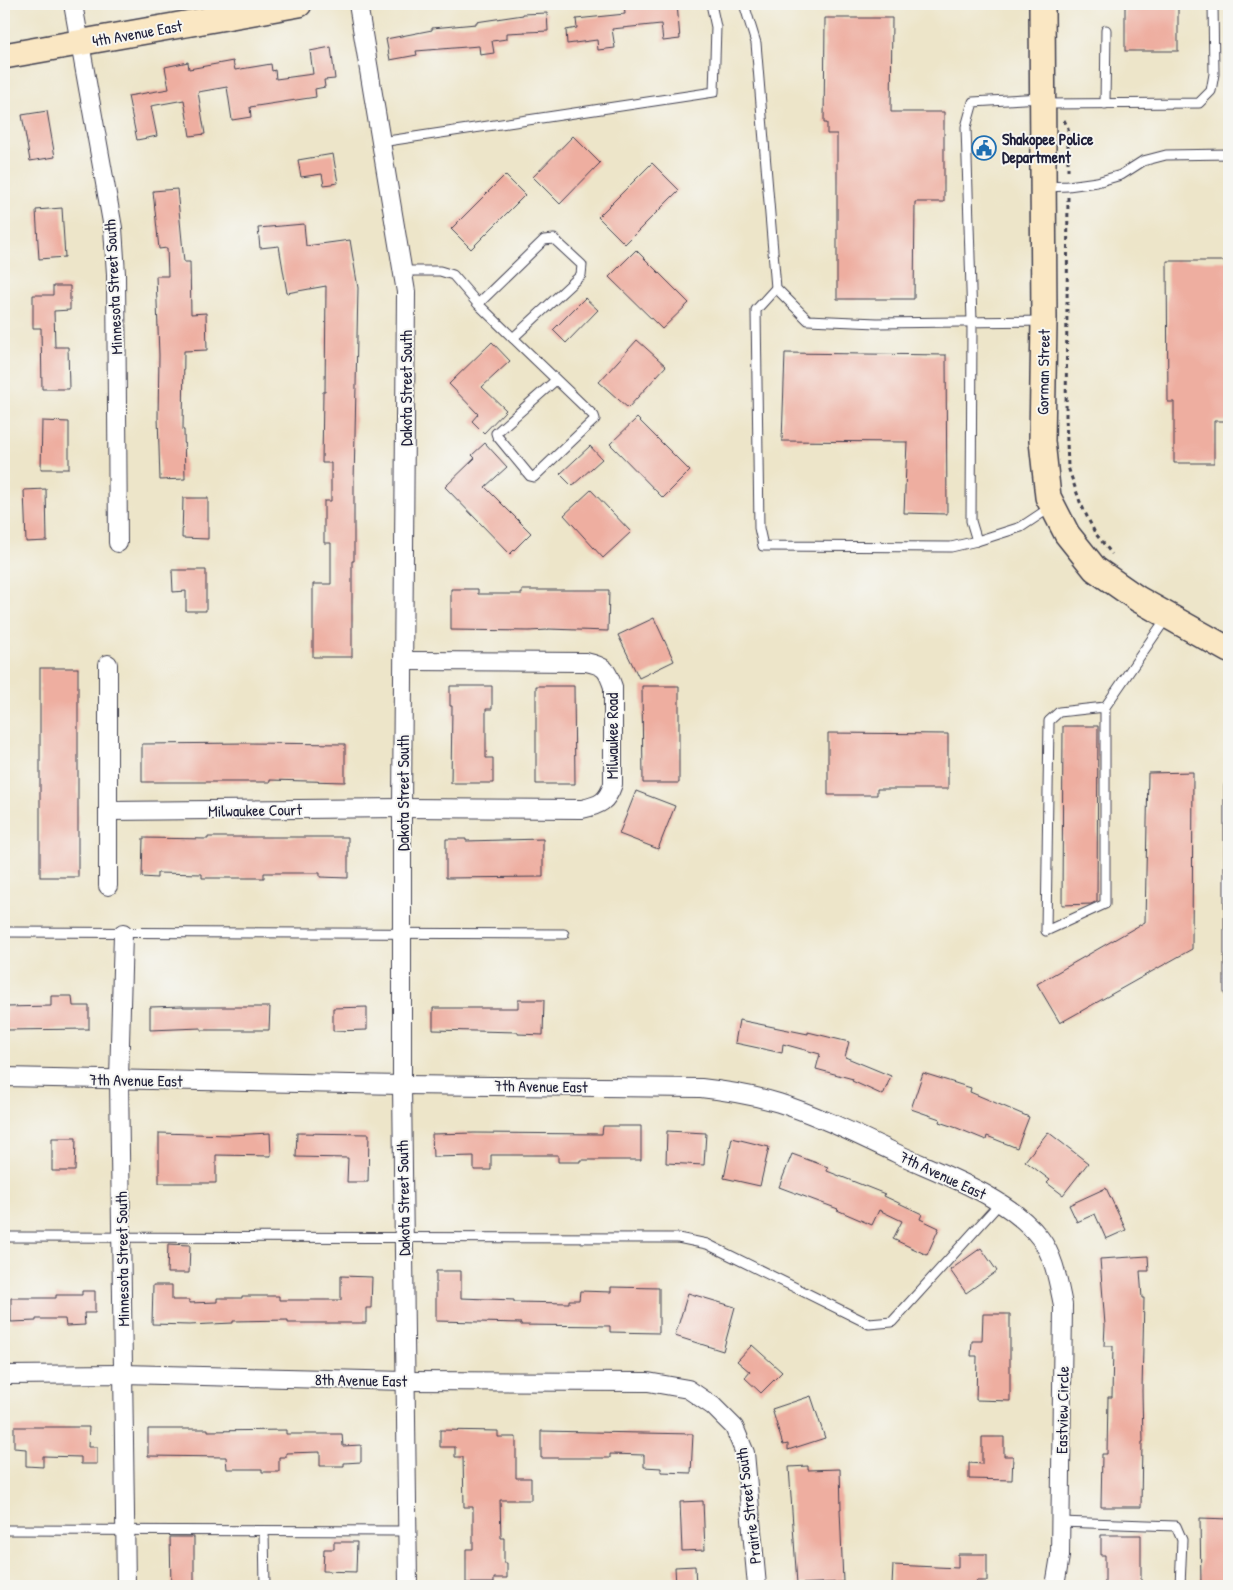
<svg xmlns="http://www.w3.org/2000/svg" width="1233" height="1590" viewBox="0 0 1233 1590" font-family="'Patrick Hand',sans-serif">
	<style>
		.building { fill: #eeaea0 }
		.lines { fill: none; stroke-linecap: round; stroke-linejoin: round }
		.lane-casing { stroke: #403f50; stroke-width: 11 }
		.street-casing { stroke: #403f50; stroke-width: 20 }
		.secondary-casing { stroke: #403f50; stroke-width: 28 }
		.path { stroke: #403f50; stroke-width: 3; stroke-dasharray: 4 4; stroke-linecap: butt }
		.lane { stroke: #fff; stroke-width: 9 }
		.street { stroke: #fff; stroke-width: 18 }
		.secondary { stroke: #fae7c3; stroke-width: 25 }
		.labels { text-anchor: middle; stroke-width: 4; stroke-linejoin: round; paint-order: stroke }
		.street-label { font-size: 16px; fill: #22223b; stroke: #f6f6f2 }
		.poi-label { font-size: 16px; font-weight: bold; fill: #22223b; stroke: #f6f6f2; text-anchor: start }
	</style>
	<rect width="100%" height="100%" fill="#f6f6f2"/>
	<filter id="ink" filterUnits="userSpaceOnUse"><feTurbulence type="fractalNoise" baseFrequency=".02" numOctaves="2"/><feDisplacementMap in="SourceGraphic" scale="10" xChannelSelector="R" yChannelSelector="G"/><feConvolveMatrix kernelMatrix="1 2 1 2 8 2 1 2 1" color-interpolation-filters="sRGB"/></filter>
	<filter id="wash" filterUnits="userSpaceOnUse"><feTurbulence type="fractalNoise" baseFrequency=".0096" numOctaves="4" result="noise"/><feDisplacementMap in="SourceGraphic" scale="20" xChannelSelector="R" yChannelSelector="G"/><feGaussianBlur stdDeviation="1.12" result="paint"/><feColorMatrix in="noise" values="0 0 0 0 0 0 0 0 0 0 0 0 0 0 0 0 0 1.4 0 .05"/><feComposite in="paint" operator="in"/></filter>
	<g filter="url(#wash)">
		<rect width="100%" height="100%" fill="#ede5c9"/>
		<g id="blocks">
			<g class="building">
				<polygon points="624,4 677,4 680,39 663,41 661,24 612,29 615,48 598,50 597,40 567,44 566,30 577,28 576,19 625,14"/>
				<rect x="1125" y="4" width="53" height="47"/>
				<polygon points="547,13 548,31 507,33 507,39 492,41 494,53 480,55 479,46 416,51 417,55 390,60 386,39 432,30 432,28 476,24 476,22 523,15 523,14"/>
				<polygon points="825,18 892,18 891,112 944,112 944,202 915,202 914,299 837,299 837,134 827,134 827,123 824,123"/>
				<polygon points="331,47 335,79 324,80 325,87 315,89 316,97 250,107 251,117 232,120 227,87 198,92 205,134 190,136 184,100 151,106 157,136 137,140 128,96 169,89 165,67 188,62 189,69 233,61 235,70 271,64 272,71 275,70 276,79 313,74 310,51"/>
				<polygon points="47,111 55,157 30,161 22,115"/>
				<polygon points="573,136 600,163 560,204 533,177"/>
				<polygon points="333,154 338,183 324,185 322,174 301,177 298,160"/>
				<polygon points="652,163 679,190 625,244 598,217"/>
				<polygon points="505,175 525,195 471,249 451,229"/>
				<polygon points="177,189 184,262 190,262 191,314 206,313 207,350 184,351 183,430 184,430 185,479 160,480 158,417 159,355 156,276 168,276 167,248 159,249 153,191"/>
				<polygon points="62,208 65,257 39,259 36,210"/>
				<polygon points="304,224 306,246 350,240 358,288 354,483 354,561 352,561 352,657 313,657 313,584 331,584 331,543 324,543 324,501 331,501 331,463 322,463 323,392 325,392 326,286 287,293 279,246 260,248 258,228"/>
				<polygon points="636,250 689,303 662,329 609,277"/>
				<polygon points="1167,261 1229,261 1229,421 1214,421 1214,463 1174,463 1174,402 1168,402"/>
				<polygon points="53,286 70,286 70,310 54,311 55,347 68,347 69,389 42,389 41,328 33,328 33,295 53,295"/>
				<polygon points="585,298 598,310 566,343 553,330"/>
				<polygon points="637,340 666,366 628,408 599,382"/>
				<polygon points="492,342 510,361 482,387 506,410 484,433 472,421 478,414 449,384"/>
				<polygon points="785,353 946,355 947,514 904,513 907,442 782,441"/>
				<polygon points="637,418 690,471 663,498 610,444"/>
				<polygon points="42,421 69,422 69,469 41,469"/>
				<polygon points="485,443 507,467 485,487 531,533 510,554 445,487 475,458 472,455"/>
				<polygon points="590,446 602,459 572,486 560,474"/>
				<polygon points="46,489 47,541 26,542 24,490"/>
				<polygon points="591,490 631,532 603,558 564,515"/>
				<polygon points="183,498 208,498 208,539 182,538"/>
				<polygon points="172,570 206,570 206,611 186,611 186,591 173,592"/>
				<polygon points="451,589 478,589 478,594 522,594 522,590 609,590 608,631 548,629 548,630 529,631 451,630"/>
				<polygon points="654,618 674,661 639,678 618,635"/>
				<rect x="40" y="668" width="38" height="209"/>
				<polygon points="450,686 492,686 492,709 486,709 486,758 493,758 493,783 451,783 452,706 450,706"/>
				<polygon points="536,686 574,686 575,784 536,784"/>
				<polygon points="642,686 679,686 679,783 643,783"/>
				<polygon points="1063,726 1098,726 1097,901 1091,904 1062,905"/>
				<polygon points="828,733 948,734 948,789 877,789 877,795 828,795"/>
				<polygon points="247,743 345,744 345,782 270,780 270,782 142,782 142,744"/>
				<polygon points="1193,772 1192,949 1060,1023 1037,984 1145,922 1148,773"/>
				<polygon points="636,791 675,806 658,849 619,834"/>
				<polygon points="208,837 348,837 348,878 320,877 320,873 264,873 264,878 202,878 202,874 157,873 157,878 142,877 143,838 208,839"/>
				<polygon points="446,839 466,839 466,841 543,839 543,877 446,878"/>
				<polygon points="51,996 72,996 73,1006 89,1006 89,1029 6,1030 6,1007 51,1006"/>
				<polygon points="518,1000 544,1000 543,1035 518,1034 518,1032 433,1030 433,1008 518,1008"/>
				<polygon points="183,1006 183,1007 270,1007 269,1030 201,1030 201,1028 150,1030 150,1007"/>
				<polygon points="367,1007 367,1030 333,1031 333,1008"/>
				<polygon points="739,1020 808,1034 808,1032 849,1042 845,1057 891,1076 883,1095 852,1081 853,1079 816,1069 820,1054 783,1044 782,1053 735,1043"/>
				<polygon points="923,1073 971,1088 970,1092 1029,1117 1017,1148 987,1136 986,1140 957,1128 939,1122 940,1119 911,1109"/>
				<polygon points="603,1126 641,1126 641,1160 580,1160 580,1162 558,1162 558,1155 491,1155 491,1170 474,1170 474,1156 433,1157 432,1134 474,1133 602,1134"/>
				<polygon points="667,1131 706,1133 704,1165 666,1163"/>
				<polygon points="1048,1132 1088,1163 1063,1195 1047,1183 1050,1180 1025,1161"/>
				<polygon points="159,1133 231,1135 270,1133 271,1156 216,1155 216,1183 159,1183"/>
				<polygon points="297,1133 369,1134 368,1182 347,1182 348,1158 296,1157"/>
				<polygon points="52,1138 76,1138 75,1171 52,1171"/>
				<polygon points="732,1138 769,1147 760,1186 724,1178"/>
				<polygon points="792,1154 828,1167 827,1171 885,1194 884,1196 922,1214 920,1219 939,1228 927,1255 893,1239 902,1221 879,1210 872,1225 837,1210 838,1209 779,1187"/>
				<polygon points="1106,1188 1126,1230 1106,1239 1095,1214 1077,1222 1069,1205"/>
				<polygon points="168,1244 190,1245 189,1273 167,1273"/>
				<polygon points="981,1248 997,1271 966,1293 950,1270"/>
				<polygon points="1148,1256 1149,1271 1140,1271 1142,1298 1144,1298 1142,1391 1143,1442 1142,1442 1141,1507 1101,1507 1102,1454 1107,1454 1108,1397 1112,1397 1113,1346 1104,1346 1105,1325 1100,1259"/>
				<polygon points="436,1271 461,1271 461,1298 514,1300 514,1302 569,1303 569,1300 579,1300 580,1291 611,1292 611,1287 659,1288 659,1333 610,1332 610,1326 521,1325 521,1323 436,1321"/>
				<polygon points="341,1276 372,1277 371,1308 366,1308 366,1323 288,1323 288,1320 233,1321 233,1323 189,1325 152,1324 153,1285 172,1285 172,1300 189,1300 189,1303 217,1302 217,1298 242,1298 242,1296 279,1296 279,1300 341,1300"/>
				<polygon points="82,1291 95,1291 95,1313 84,1313 85,1325 66,1326 65,1319 36,1319 36,1321 11,1322 11,1298 56,1298 56,1295 82,1295"/>
				<polygon points="688,1293 735,1307 723,1351 675,1336"/>
				<polygon points="983,1314 1010,1314 1010,1401 976,1400 977,1356 971,1356 972,1341 982,1341"/>
				<polygon points="752,1345 782,1372 761,1393 745,1378 750,1372 737,1361"/>
				<polygon points="811,1396 825,1438 788,1450 788,1444 783,1445 772,1409"/>
				<polygon points="14,1427 89,1427 88,1447 97,1447 97,1464 81,1464 81,1457 43,1456 43,1467 26,1466 26,1449 14,1448"/>
				<polygon points="148,1429 208,1429 208,1431 286,1430 286,1434 342,1434 343,1446 361,1445 361,1462 344,1463 344,1466 320,1466 320,1452 286,1453 286,1457 279,1457 279,1472 262,1472 262,1469 227,1469 226,1457 148,1456"/>
				<polygon points="440,1430 498,1431 498,1437 516,1437 516,1478 531,1478 531,1500 500,1500 501,1538 504,1538 504,1563 507,1563 507,1578 494,1578 494,1583 466,1583 466,1549 473,1549 473,1507 464,1507 463,1457 455,1457 455,1447 440,1447"/>
				<polygon points="541,1431 693,1434 691,1473 661,1472 661,1468 644,1467 644,1455 610,1454 610,1458 541,1458"/>
				<polygon points="982,1437 1004,1437 1004,1456 1013,1456 1012,1480 969,1479 969,1463 982,1464"/>
				<polygon points="808,1466 808,1470 840,1469 841,1509 840,1509 843,1582 797,1584 789,1467"/>
				<polygon points="703,1501 705,1550 682,1551 680,1502"/>
				<polygon points="1200,1518 1229,1519 1229,1586 1201,1586"/>
				<polygon points="1101,1535 1141,1535 1141,1586 1105,1586 1105,1555 1101,1555"/>
				<polygon points="170,1537 194,1537 194,1586 171,1586"/>
				<polygon points="334,1542 357,1542 356,1572 323,1571 324,1549 334,1549"/>
				<polygon points="958,1554 987,1554 987,1581 976,1581 976,1586 892,1586 893,1565 958,1568"/>
				<polygon points="695,1566 696,1586 676,1586 675,1567"/>
			</g>
		</g>
	</g>
	<g filter="url(#ink)">
		<use href="#blocks" fill-opacity="0" stroke="#403f50" stroke-width="1"/>
		<g class="lines">
			<g class="lane-casing">
				<g id="lane">
					<polyline points="744,4 756,43 776,288 808,320 877,323 1043,321"/>
					<polyline points="1042,98 973,102 966,127 972,322 971,521 977,541 1021,527 1051,507"/>
					<polyline points="1045,104 1199,103 1211,91 1214,74 1213,4"/>
					<polyline points="1105,104 1106,30"/>
					<polyline points="381,142 714,92 716,27 711,4"/>
					<polyline points="1046,187 1068,186 1097,182 1121,175 1143,161 1166,155 1229,154"/>
					<polyline points="403,271 440,271 453,275 478,304 513,338 581,275 582,265 554,239 544,240 478,304"/>
					<polyline points="776,288 756,310 759,528 763,546 951,547 977,541"/>
					<polyline points="513,338 594,416 595,419 534,477 530,476 497,436 496,433 556,380"/>
					<polyline points="1105,707 1105,904 1046,931 1049,721 1059,712 1105,707 1167,617"/>
					<polyline points="1229,786 1229,992"/>
					<polyline points="4,932 564,934"/>
					<polyline points="4,1237 678,1238 707,1244 869,1324 892,1322 1000,1203"/>
					<polyline points="1060,1522 1176,1526 1182,1540 1180,1586"/>
					<polyline points="4,1530 407,1531"/>
					<polyline points="264,1531 265,1586"/>
				</g>
			</g>
			<g class="street-casing">
				<g id="street">
					<polyline points="73,4 113,228 116,274 118,543"/>
					<polyline points="358,4 406,292 402,808 402,1085 408,1586"/>
					<polyline points="108,664 108,886"/>
					<path d="M108,811L402,808L582,809C600,805 607,802 613,784V687C607,669 605,666 586,662L404,661"/>
					<polyline points="123,933 119,1080 126,1586"/>
					<path d="M4,1077L402,1085L701,1088C728,1091 753,1095 779,1103C820,1116 859,1136 898,1154C944,1175 1009,1197 1040,1238C1055,1258 1058,1282 1063,1305L1060,1556L1055,1586"/>
					<polyline points="4,1375 123,1374 405,1381 648,1382 688,1389 713,1406 734,1427 745,1453 757,1586"/>
				</g>
			</g>
			<g class="secondary-casing">
				<g id="secondary">
					<polyline points="1042,4 1044,321 1042,441 1048,497 1067,534 1095,569 1138,599 1229,650"/>
					<polyline points="4,56 299,4"/>
				</g>
			</g>
			<g class="path">
				<polyline points="1064,120 1068,128 1068,173"/>
				<polyline points="1068,197 1066,416 1068,467 1080,502 1095,533 1112,554"/>
			</g>
			<use href="#lane" class="lane"/>
			<use href="#street" class="street"/>
			<use href="#secondary" class="secondary"/>
		</g>
	</g>
	<defs>
		<g id="civic-ring" transform="scale(1.25)"><circle r="9.5" fill="#f6f6f2" stroke="#1f6fb2" stroke-width="1.5"/><path d="M-.6-6.5H3V-4.5H.6V-3L4-1V1h2V6H-6V1h2V-1L-.6-3ZM-1.2 2.5V6h2.4V2.5Z" fill="#1f6fb2"/></g>
	</defs>
	<g fill-rule="evenodd">
		<use href="#civic-ring" x="984" y="148"/>
	</g>
	<g class="labels">
		<g class="street-label">
			<text transform="translate(137 33) rotate(-10)" y="6">4th Avenue East</text>
			<text transform="translate(113 287) rotate(-93)" y="6">Minnesota Street South</text>
			<text transform="translate(1043 372) rotate(-89)" y="6">Gorman Street</text>
			<text transform="translate(406 388) rotate(-90)" y="6">Dakota Street South</text>
			<text transform="translate(612 736) rotate(-90)" y="6">Milwaukee Road</text>
			<text transform="translate(403 793) rotate(-90)" y="6">Dakota Street South</text>
			<text transform="translate(255 810) rotate(-1)" y="6">Milwaukee Court</text>
			<text transform="translate(136 1080) rotate(1)" y="6">7th Avenue East</text>
			<text transform="translate(541 1086) rotate(1)" y="6">7th Avenue East</text>
			<text transform="translate(943 1175) rotate(25)" y="6">7th Avenue East</text>
			<text transform="translate(403 1198) rotate(-91)" y="6">Dakota Street South</text>
			<text transform="translate(122 1259) rotate(-91)" y="6">Minnesota Street South</text>
			<text transform="translate(361 1380) rotate(1)" y="6">8th Avenue East</text>
			<text transform="translate(1062 1410) rotate(-89)" y="6">Eastview Circle</text>
			<text transform="translate(748 1506) rotate(-97)" y="6">Prairie Street South</text>
		</g>
		<g class="poi-label">
			<text x="1002" y="145">Shakopee Police<tspan x="1002" dy="18">Department</tspan></text>
		</g>
	</g>
	<rect width="1233" height="1590" fill="none" stroke="#f6f6f2" stroke-width="20"/>
</svg>
